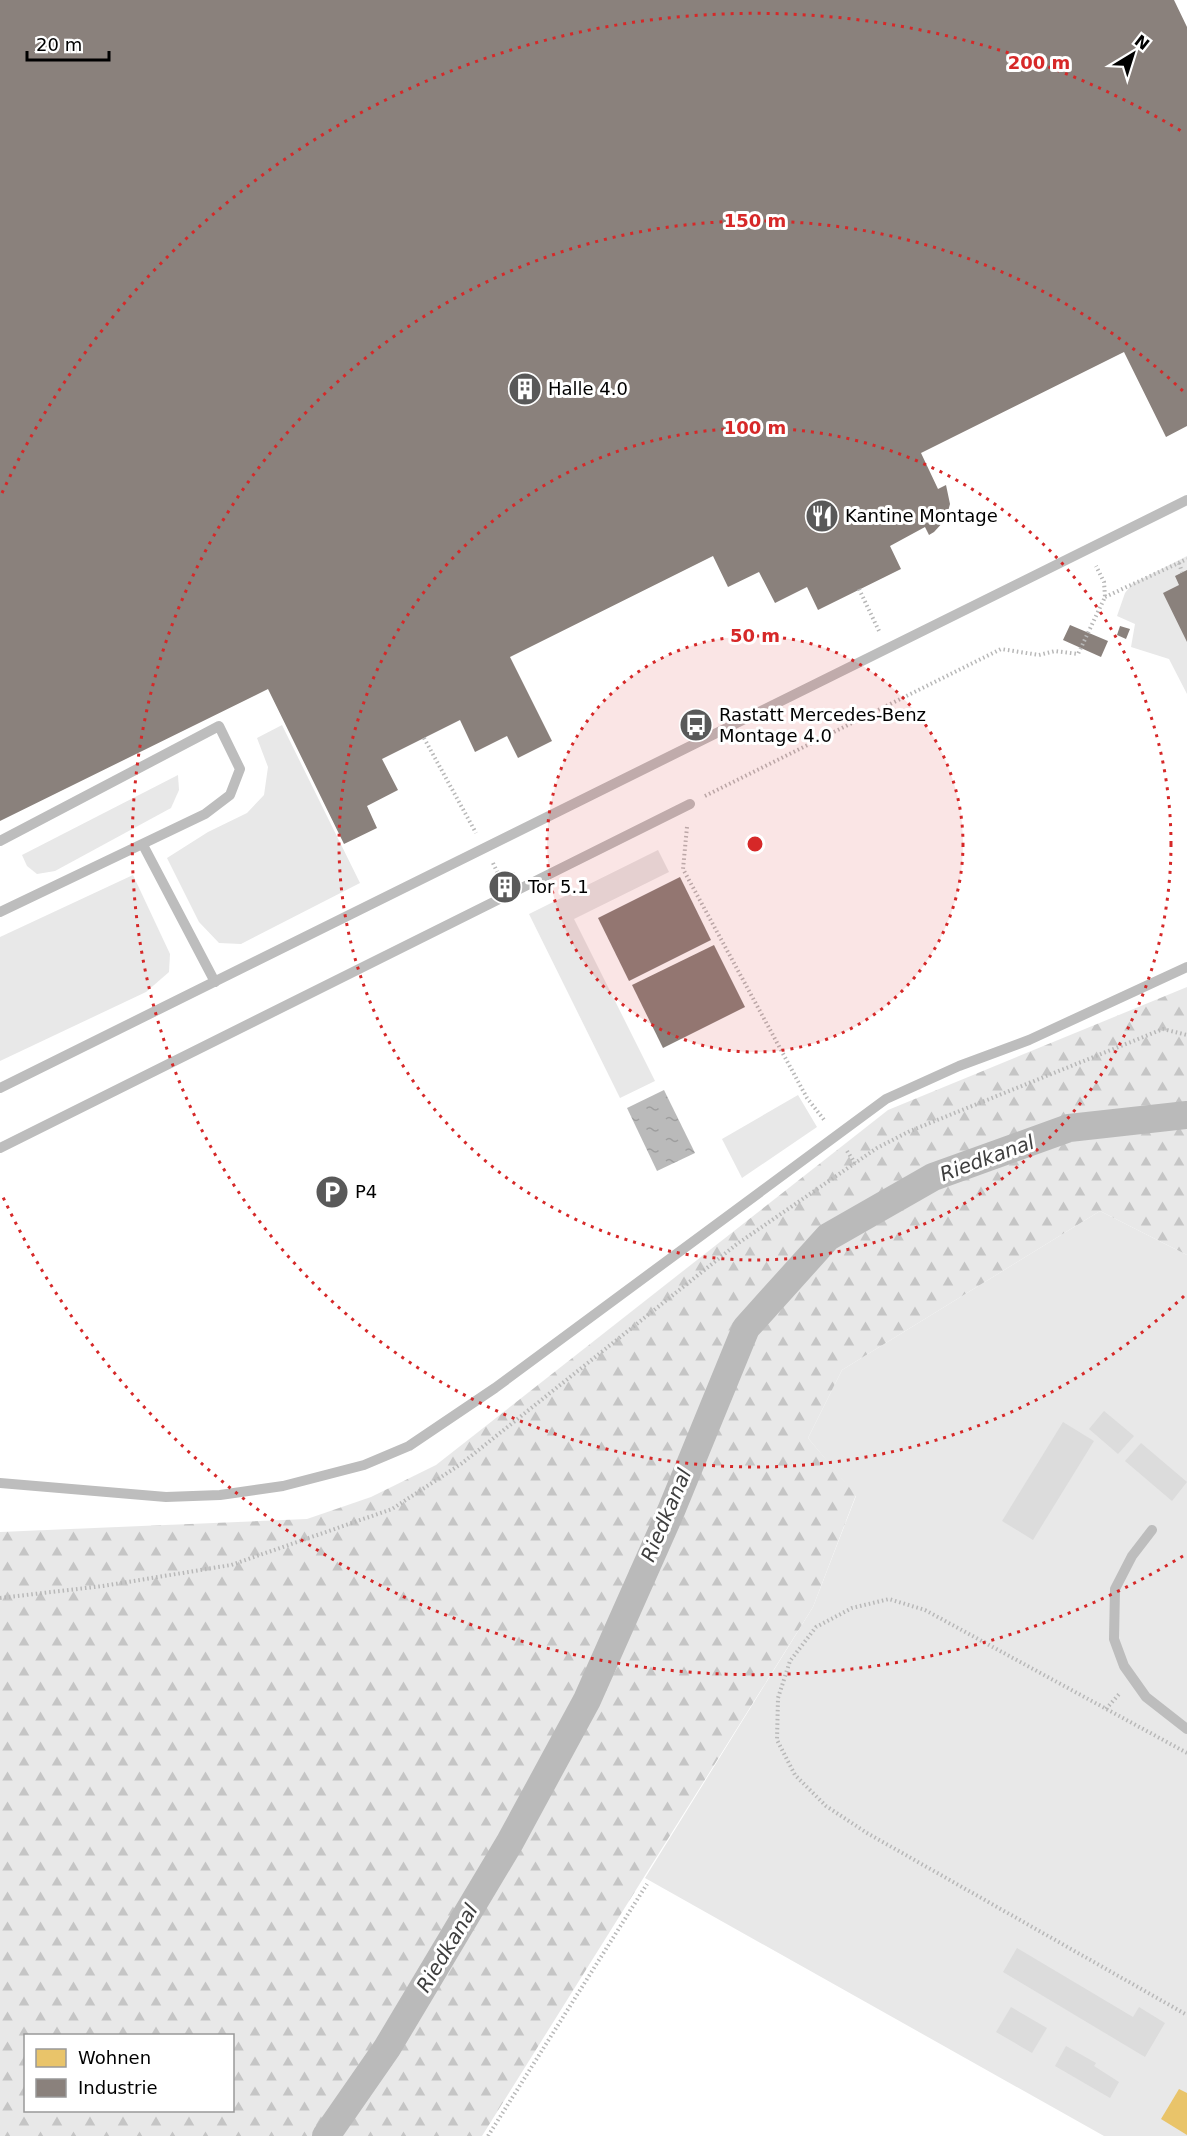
<svg xmlns="http://www.w3.org/2000/svg" width="1187" height="2136" viewBox="0 0 1187 2136" font-family="'DejaVu Sans',sans-serif">
	<style>
		.grass { fill: #e8e8e8 }
		.forest { fill: url(#forest-firs); fill-rule: evenodd }
		.water { fill: url(#water-ripples) }
		.homes { fill: #e9c46a }
		.industry { fill: #8a817c }
		.lines { fill: none; stroke-linecap: round; stroke-linejoin: round }
		.canal { stroke: #bababa; stroke-width: 28 }
		.building { fill: #dcdcdc }
		.path { stroke: #b8b8b8; stroke-width: 4; stroke-dasharray: 1.5 3; stroke-linecap: butt }
		.service { stroke: #bdbdbd; stroke-width: 10 }
		.ring { fill: none; stroke: #d62828; stroke-width: 3; stroke-dasharray: 3 6 }
		.labels { text-anchor: middle; stroke-width: 6; stroke-linejoin: round; paint-order: stroke }
		.poi-label { font-size: 18px; fill: #000; stroke: #fff; text-anchor: start }
		.water-label { font-size: 20px; font-style: italic; fill: #3e3e3e; stroke: #fff }
		.centre { fill: #d62828; stroke: #fff; stroke-width: 3 }
		.ring-label { font-size: 18px; text-anchor: middle; font-weight: bold; fill: #d62828; stroke: #fff; stroke-width: 6; stroke-linejoin: round; paint-order: stroke }
	</style>
	<defs>
		<pattern id="forest-firs" width="22" height="20" patternUnits="userSpaceOnUse" patternTransform="scale(1.5)"><rect width="22" height="20" fill="#e8e8e8"/><path d="M5 1l3.5 6h-7zM16 11l3.5 6h-7z" fill="#c5c5c5"/></pattern>
		<pattern id="water-ripples" width="26" height="14" patternUnits="userSpaceOnUse" patternTransform="scale(1.5)"><rect width="26" height="14" fill="#bababa"/><path d="M2 4q2-2 4 0t4 0M15 11q2-2 4 0t4 0" fill="none" stroke="#9e9e9e"/></pattern>
	</defs>
	<rect width="100%" height="100%" fill="#fff"/>
	<g class="grass">
		<polygon points="1187,556 1187,694 1169,659 1131,647 1135,624 1117,616 1125,593 1132,584"/>
		<polygon points="282,725 360,883 241,944 219,943 199,922 167,858 208,832 247,813 264,795 268,767 257,738"/>
		<polygon points="178,775 179,790 171,808 55,871 37,874 27,866 22,855"/>
		<polygon points="658,850 669,872 574,919 655,1081 620,1098 529,914"/>
		<polygon points="133,875 170,954 169,972 146,992 0,1061 0,937"/>
		<polygon points="798,1095 817,1127 742,1178 722,1139"/>
		<polygon points="1100,1211 1187,1255 1187,2136 1104,2136 645,1878 813,1607 856,1496 808,1438 842,1370"/>
	</g>
	<path class="forest" d="M1187,987V1255L1100,1211L842,1370L808,1438L856,1495L813,1607L482,2136H0V1532L307,1519L371,1497L436,1465L888,1110ZM26,2036H232V2110H26Z"/>
	<polygon class="water" points="664,1090 695,1153 657,1171 627,1108"/>
	<polygon class="homes" points="1179,2089 1187,2093 1187,2135 1161,2119"/>
	<g class="industry">
		<polygon points="0,0 1174,0 1187,27 1187,426 1166,437 1124,352 921,453 938,489 946,485 950,504 946,519 934,532 929,535 925,527 890,546 901,569 818,610 807,587 775,603 759,572 728,587 713,556 510,657 552,741 518,758 507,736 475,752 460,720 382,759 398,790 367,806 377,828 344,844 268,689 0,821"/>
		<polygon points="1187,570 1187,642 1163,593 1179,585 1175,576"/>
		<polygon points="1070,625 1108,641 1101,657 1063,640"/>
		<polygon points="1120,626 1130,629 1126,639 1117,635"/>
		<polygon points="680,877 711,940 629,981 598,918"/>
		<polygon points="512,878 517,886 498,896 494,888"/>
		<polygon points="714,945 745,1007 663,1048 632,985"/>
	</g>
	<g class="lines">
		<polyline class="canal" points="326,2136 387,2048 510,1842 587,1700 671,1511 746,1328 828,1237 933,1177 1069,1128 1187,1115"/>
	</g>
	<g class="building">
		<polygon points="1104,1411 1134,1436 1118,1454 1089,1429"/>
		<polygon points="1063,1422 1094,1441 1033,1540 1002,1521"/>
		<polygon points="1141,1443 1187,1482 1172,1501 1125,1461"/>
		<polygon points="1017,1948 1133,2017 1139,2007 1165,2023 1145,2057 1003,1972"/>
		<polygon points="1011,2007 1047,2028 1032,2053 996,2032"/>
		<polygon points="1066,2046 1096,2063 1094,2066 1119,2082 1110,2098 1055,2066"/>
	</g>
	<g class="lines">
		<g class="path">
			<polyline points="1179,563 1182,572"/>
			<polyline points="859,589 879,631"/>
			<polyline points="1105,597 1187,559"/>
			<polyline points="424,738 476,833"/>
			<polyline points="705,796 1001,649 1039,655 1055,651 1078,654 1105,597 1104,582 1096,566"/>
			<polyline points="687,827 683,869 807,1098 825,1121"/>
			<polyline points="493,863 500,878"/>
			<polyline points="847,1151 855,1163"/>
			<polyline points="0,1598 103,1586 231,1565 392,1509 461,1464 737,1244 877,1148 910,1131 1163,1029 1187,1035"/>
			<polyline points="1106,1709 1120,1693"/>
			<polyline points="1187,1753 925,1610 889,1599 852,1608 816,1627 790,1661 778,1698 777,1740 795,1775 826,1806 867,1833 1187,2015"/>
			<polyline points="488,2136 647,1884"/>
		</g>
		<g class="service">
			<polyline points="0,841 219,726 240,769 230,795 205,814 0,912"/>
			<polyline points="143,845 215,982"/>
			<polyline points="0,1088 1187,500"/>
			<polyline points="0,1148 690,804"/>
			<polyline points="0,1483 166,1497 220,1495 283,1486 364,1465 409,1446 495,1388 886,1099 959,1066 1029,1040 1187,967"/>
			<polyline points="1152,1530 1132,1556 1115,1589 1114,1639 1124,1666 1146,1697 1187,1729"/>
		</g>
	</g>
	<circle cx="755" cy="844" r="208" fill="#d62828" fill-opacity=".12"/>
	<g class="ring">
		<circle cx="755" cy="844" r="208"/>
		<circle cx="755" cy="844" r="416"/>
		<path d="M1184 1296A623 623 0 1 1 1184 392"/>
		<path d="M1183 1556A831 831 0 0 1 2 1195M2 493A831 831 0 0 1 1183 132"/>
	</g>
	<defs>
		<g id="building-disc" transform="scale(1.725)"><circle r="9.5" fill="#595959" stroke="#fff"/><path d="M-4-6H4V6H1V3H-1V6H-4ZM-2.5-4.3h1.7v1.8h-1.7ZM.8-4.3h1.7v1.8H.8ZM-2.5-1h1.7V.8h-1.7ZM.8-1h1.7V.8H.8Z" fill="#fff"/></g>
		<g id="restaurant-disc" transform="scale(1.725)"><circle r="9.5" fill="#595959" stroke="#fff"/><path d="M-5-6h1v4h1v-4h1v4h1v-4h1v5L-1.5 .5V6h-2V.5L-5-1ZM5-6V6H3V1.5H1.5Q1.5-4 5-6Z" fill="#fff"/></g>
		<g id="bus-disc" transform="scale(1.725)"><circle r="9.5" fill="#595959" stroke="#fff"/><path d="M-5-6H5V4H4V6H2V4H-2V6H-4V4H-5ZM-3.5-4V0h7V-4ZM-3.5 1.2v1.5H-2V1.2ZM2 1.2v1.5H3.5V1.2Z" fill="#fff"/></g>
		<g id="parking-disc" transform="scale(1.725)"><circle r="9.5" fill="#595959" stroke="#fff"/><path d="M-3.5-5.5H1a3.5 3.5 0 0 1 0 7H-1V5.5H-3.5ZM-1-3.4V-.6H.8a1.4 1.4 0 0 0 0-2.8Z" fill="#fff"/></g>
	</defs>
	<g fill-rule="evenodd">
		<use href="#building-disc" x="525" y="389"/>
		<use href="#restaurant-disc" x="822" y="516"/>
		<use href="#bus-disc" x="696" y="725"/>
		<use href="#building-disc" x="505" y="887"/>
		<use href="#parking-disc" x="332" y="1192"/>
	</g>
	<g class="labels">
		<g class="poi-label">
			<text x="548" y="395">Halle 4.0</text>
			<text x="845" y="522">Kantine Montage</text>
			<text x="719" y="721">Rastatt Mercedes-Benz<tspan x="719" dy="21">Montage 4.0</tspan></text>
			<text x="528" y="893">Tor 5.1</text>
			<text x="355" y="1198">P4</text>
		</g>
		<g class="water-label">
			<text transform="translate(987 1158) rotate(-20)" y="7">Riedkanal</text>
			<text transform="translate(666 1515) rotate(-67)" y="7">Riedkanal</text>
			<text transform="translate(447 1948) rotate(-59)" y="7">Riedkanal</text>
		</g>
	</g>
	<circle cx="755" cy="844" r="9" class="centre"/>
	<g class="ring-label">
		<text x="1039" y="69">200 m</text>
		<text x="755" y="227">150 m</text>
		<text x="755" y="434">100 m</text>
		<text x="755" y="642">50 m</text>
	</g>
	<rect x="24" y="2034" width="210" height="78" fill="#ffffff" stroke="#999999" stroke-width="1.5"/>
	<rect x="36" y="2049" width="30" height="18" fill="#e9c46a" stroke="#999999" stroke-width="1.5"/>
	<text x="78" y="2064" font-size="18" fill="#000000">Wohnen</text>
	<rect x="36" y="2079" width="30" height="18" fill="#8a817c" stroke="#999999" stroke-width="1.5"/>
	<text x="78" y="2094" font-size="18" fill="#000000">Industrie</text>
	<g transform="translate(1133 54) rotate(38)" stroke="#ffffff" stroke-width="4.5" paint-order="stroke">
	<path d="M0-4.5L10 22L0 15L-10 22Z" fill="#000000"/>
	<text y="-9" font-size="16" font-weight="bold" text-anchor="middle" fill="#000000">N</text>
	</g>
	<path d="M27 51v9h82v-9" fill="none" stroke="#000000" stroke-width="3"/>
	<text x="36" y="51" font-size="18" fill="#000000" stroke="#ffffff" stroke-width="4.5" paint-order="stroke">20 m</text>
</svg>
